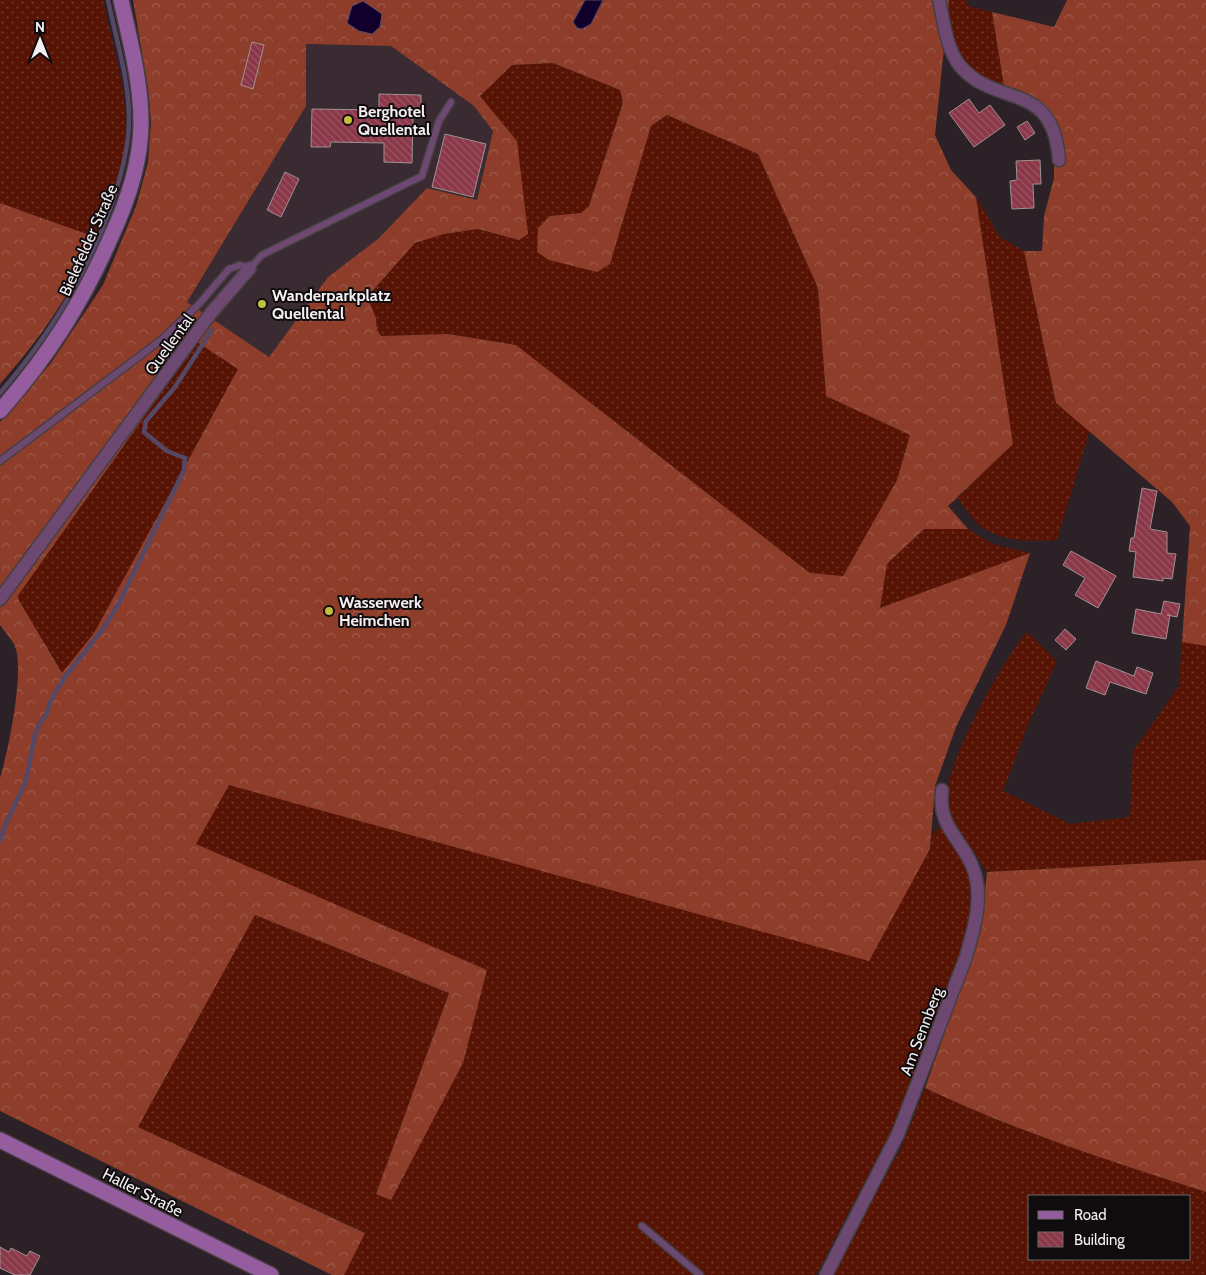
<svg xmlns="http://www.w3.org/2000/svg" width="1206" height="1275" viewBox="0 0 1206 1275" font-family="Cabin,sans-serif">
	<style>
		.built { fill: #3a2b33 }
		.grass { fill: url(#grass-dots); fill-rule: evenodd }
		.forest { fill: url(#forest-crowns); fill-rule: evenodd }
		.water { fill: #11002b; stroke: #554867 }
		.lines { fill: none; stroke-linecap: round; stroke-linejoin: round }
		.stream { stroke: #554867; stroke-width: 4.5 }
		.building { fill: url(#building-back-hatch); stroke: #9f9293 }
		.lane-casing { stroke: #473e43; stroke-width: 9 }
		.street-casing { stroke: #473e43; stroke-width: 15 }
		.secondary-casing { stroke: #473e43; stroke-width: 18 }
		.lane { stroke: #6d4972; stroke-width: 6 }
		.street { stroke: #6d4972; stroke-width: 12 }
		.secondary { stroke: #955c9e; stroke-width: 15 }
		.poi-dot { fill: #c1be40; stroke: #100c0e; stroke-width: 2 }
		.labels { text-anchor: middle; stroke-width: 4; stroke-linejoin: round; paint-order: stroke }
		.poi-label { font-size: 16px; font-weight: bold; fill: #f5eff2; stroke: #100c0e; text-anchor: start }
		.street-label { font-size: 16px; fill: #f5eff2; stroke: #100c0e }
	</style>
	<defs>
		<pattern id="grass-dots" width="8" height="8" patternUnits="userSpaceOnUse" patternTransform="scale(1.25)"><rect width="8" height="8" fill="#571404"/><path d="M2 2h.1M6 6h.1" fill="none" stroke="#703629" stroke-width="1.8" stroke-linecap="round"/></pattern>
		<pattern id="forest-crowns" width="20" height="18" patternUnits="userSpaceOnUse" patternTransform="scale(1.25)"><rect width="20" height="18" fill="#8d3d2a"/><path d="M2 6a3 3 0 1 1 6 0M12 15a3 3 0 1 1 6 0" fill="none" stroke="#9e5949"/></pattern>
		<pattern id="building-back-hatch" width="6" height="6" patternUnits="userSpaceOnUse" patternTransform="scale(1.25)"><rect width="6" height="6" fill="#8a3748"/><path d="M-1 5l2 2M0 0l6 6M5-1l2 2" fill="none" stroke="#9b5463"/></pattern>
	</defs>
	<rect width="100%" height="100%" fill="#2b2126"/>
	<polygon class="built" points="306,44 391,46 474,106 493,131 477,200 427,188 378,239 328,277 269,357 187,302 306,106"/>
	<g class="grass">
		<path d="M0,0H103C112,44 128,91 126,135C124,171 107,205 95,237L0,203Z"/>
		<path d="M949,0H966L968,6L992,12L1006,98C970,90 965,80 945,52Z"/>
		<polygon points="553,63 620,90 623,103 589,206 581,213 550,216 610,264 651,125 668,115 758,154 818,288 826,396 910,435 897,480 843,576 810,573 516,345 448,334 380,336 377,330 376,318 367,297 415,243 444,234 478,229 519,240 517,141 480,96 512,65"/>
		<path d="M976,197L1000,237L1024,251L1056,403L1090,430L1057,540C1032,542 1001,542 979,525C971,518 964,506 957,498L1013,444Z"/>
		<polygon points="197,342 238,369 94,633 63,674 17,597"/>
		<polygon points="924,529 968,529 993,544 1030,553 880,609 886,564"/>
		<path d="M1027,632L1057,661L1028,725L1003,791L1070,824L1130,817L1133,751L1179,686L1182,642L1206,646V860L987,872C977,855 955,826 948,810C936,776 1003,660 1027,632Z"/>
		<polygon points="229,785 869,960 930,849 931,836 939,828 945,830 971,874 972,909 967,941 891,1131 816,1275 344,1275 364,1232 138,1127 255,915 449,993 376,1194 391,1200 463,1063 487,970 195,844"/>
		<path d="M925,1088C1015,1131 1111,1161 1206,1192V1275H834L855,1232L901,1148ZM1030,1196H1190V1259H1030Z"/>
	</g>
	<g class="forest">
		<path d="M133,0H949L935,135L951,170L976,197L1013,444L948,506L968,529H924L887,564L880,608L1030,553L1006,625L956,727L935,786L930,849L869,961L229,785L196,844L487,970L463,1063L391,1200L376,1194L449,993L255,915L138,1127L365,1233L344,1275H332L0,1111V778C8,752 26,667 14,644C10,637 4,631 0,625V422L51,363L103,285L136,206L148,162L151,123L148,88ZM306,44L391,46L474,106L493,131L477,200L427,188L378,239L328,277L269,357L187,302L306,106ZM553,63L620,90L623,103L589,206L581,213L550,216L538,228L537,252L549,260L597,272L610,264L651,126L667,115L758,154L818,288L826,396L910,435L897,480L843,576L810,573L516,345L448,334L381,336L377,330L376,318L367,297L415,243L444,234L478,229L519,240L528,234L517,141L480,96L512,65ZM197,342L238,369L94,633L62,673L17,597Z"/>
		<polygon points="1067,0 1206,0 1206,646 1182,642 1190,526 1172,502 1056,403 1024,251 1042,251 1044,216 1054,178 1054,152 1045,124 1030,108 1006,98 992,12 1054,27"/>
		<path d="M0,203L95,237C72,295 40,338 0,384Z"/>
		<path d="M1206,860V1192C1111,1161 1015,1131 925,1088L981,930L987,872Z"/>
	</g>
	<g class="water">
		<polygon points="585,0 603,0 591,24 582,29 577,28 573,22"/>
		<polygon points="363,1 382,14 380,27 372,34 359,31 347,23 352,6"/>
	</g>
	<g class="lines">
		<g class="stream">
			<path d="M0,393C50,335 88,274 113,201C121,175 129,147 129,119C129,79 116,39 108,0"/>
			<polyline points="0,841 6,823 26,781 35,734 40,723 46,715 51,700 64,678 103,629 119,603 184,470 185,458 167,451 144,432 146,421 175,387 212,330"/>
		</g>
	</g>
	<g class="building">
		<polygon points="252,42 264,45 253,89 241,85"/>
		<polygon points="379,94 421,95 421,114 413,114 412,163 384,162 384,143 331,142 330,147 311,147 312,109 379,110"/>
		<polygon points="969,99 979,113 990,105 1005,125 974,147 949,113"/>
		<polygon points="1027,121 1035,133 1025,140 1017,127"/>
		<polygon points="445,134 486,144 473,197 432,187"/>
		<polygon points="1040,160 1041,184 1033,184 1034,208 1012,209 1010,181 1017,180 1016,161"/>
		<polygon points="285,172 299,179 281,217 267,210"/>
		<polygon points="1142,488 1157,491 1150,529 1167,532 1167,553 1176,554 1172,579 1163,578 1163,581 1133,577 1136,552 1129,551 1131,538 1134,538"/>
		<polygon points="1071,551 1116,576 1098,608 1075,595 1085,578 1063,565"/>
		<polygon points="1164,601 1180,604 1177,617 1167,615 1170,615 1166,639 1132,633 1136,609 1161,614"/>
		<polygon points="1065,629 1076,639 1066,650 1055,640"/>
		<polygon points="1096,661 1134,676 1137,667 1153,673 1146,694 1110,682 1105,695 1086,688"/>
		<polygon points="0,1247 9,1252 11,1248 27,1256 30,1251 40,1256 30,1275 15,1275 0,1268"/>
	</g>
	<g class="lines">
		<g class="lane-casing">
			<g id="lane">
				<polyline points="0,461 161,340 199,304 229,269 240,265 250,268 262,255 422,176 439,121 451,102"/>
				<polyline points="642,1226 700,1275"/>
			</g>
		</g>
		<g class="street-casing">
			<g id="street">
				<path d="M939,0C944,22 946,48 960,66C997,109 1053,79 1059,160"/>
				<polyline points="0,599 211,313 250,268"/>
				<path d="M826,1275L898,1134L966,957C973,931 983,902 975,874C966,841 937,830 942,790"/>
			</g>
		</g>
		<g class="secondary-casing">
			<g id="secondary">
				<path d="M0,411C48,356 81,305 110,239C127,203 141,164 141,123C141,81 130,41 121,0"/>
				<polyline points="0,1140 271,1275"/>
			</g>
		</g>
		<use href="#lane" class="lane"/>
		<use href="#street" class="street"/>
		<use href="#secondary" class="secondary"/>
	</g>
	<g class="poi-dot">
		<circle cx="348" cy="120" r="5"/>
		<circle cx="262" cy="304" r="5"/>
		<circle cx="329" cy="611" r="5"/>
	</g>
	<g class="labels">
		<g class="poi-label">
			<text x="358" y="117">Berghotel<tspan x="358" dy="18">Quellental</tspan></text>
			<text x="272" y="301">Wanderparkplatz<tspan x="272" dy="18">Quellental</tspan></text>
			<text x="339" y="608">Wasserwerk<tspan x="339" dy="18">Heimchen</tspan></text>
		</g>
		<g class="street-label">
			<text transform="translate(88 240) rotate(-66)" y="6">Bielefelder Straße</text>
			<text transform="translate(169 344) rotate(-54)" y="6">Quellental</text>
			<text transform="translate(921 1031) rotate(-69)" y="6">Am Sennberg</text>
			<text transform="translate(143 1192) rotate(27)" y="6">Haller Straße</text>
		</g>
	</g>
	<rect x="1028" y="1195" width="162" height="65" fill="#100c0e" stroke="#6c6769"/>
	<rect x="1038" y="1211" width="25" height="8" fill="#955c9e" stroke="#6c6769"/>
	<text x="1074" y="1220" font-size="15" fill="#f5eff2">Road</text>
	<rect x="1038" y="1232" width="25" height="15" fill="url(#building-back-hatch)" stroke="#6c6769"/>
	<text x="1074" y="1245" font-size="15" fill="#f5eff2">Building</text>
	<g transform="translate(40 40)" stroke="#100c0e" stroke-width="4" paint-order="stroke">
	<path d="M0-4L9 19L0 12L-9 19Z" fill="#f5eff2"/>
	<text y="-8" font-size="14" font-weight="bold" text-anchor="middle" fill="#f5eff2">N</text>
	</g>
</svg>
